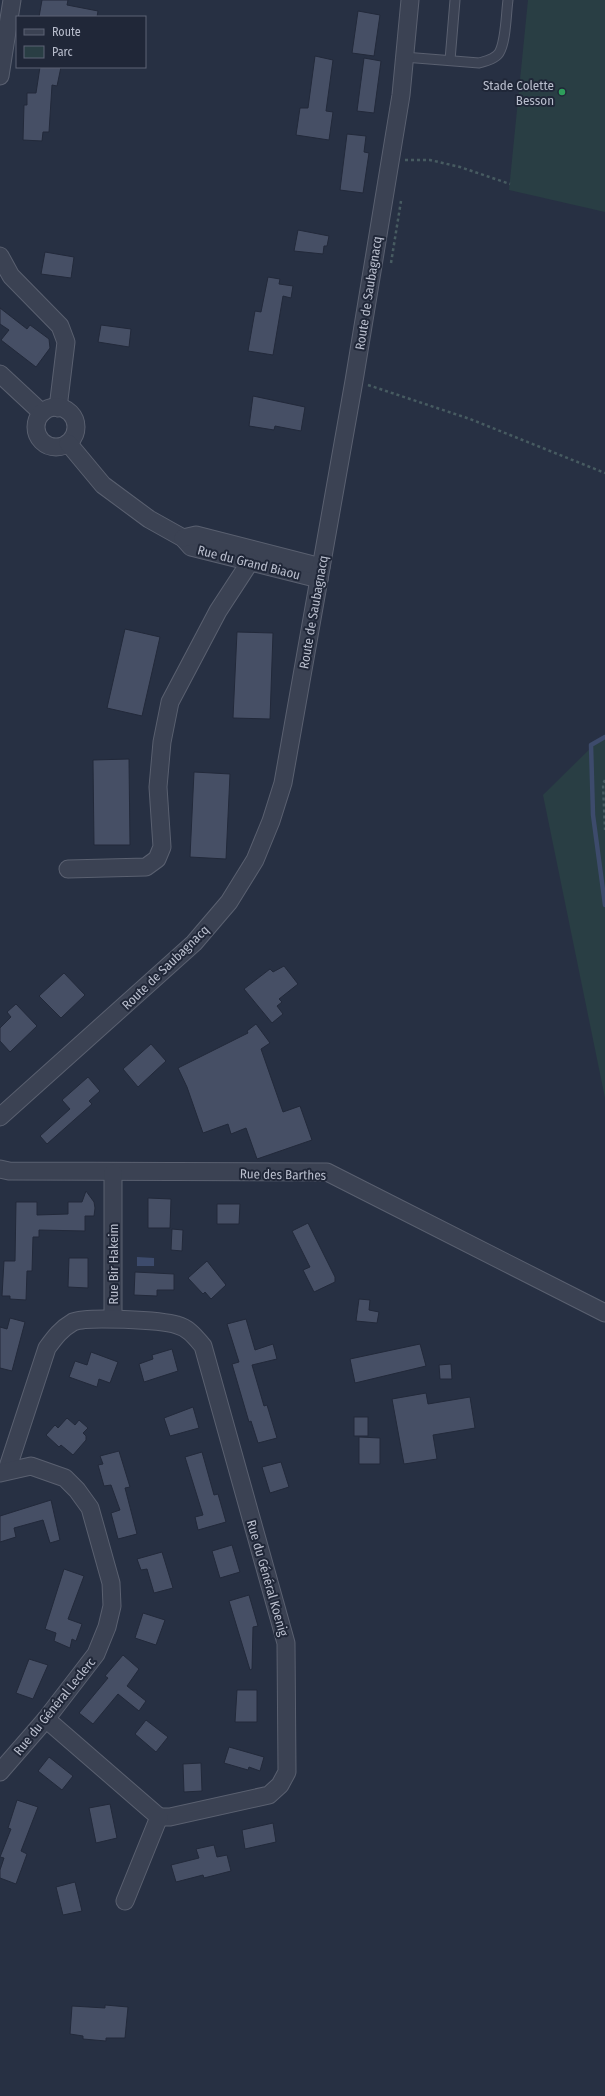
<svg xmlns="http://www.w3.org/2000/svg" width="605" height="2096" viewBox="0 0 605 2096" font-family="'Fira Sans Condensed',sans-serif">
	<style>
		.green { fill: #293e44 }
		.water { fill: #3d4b6c }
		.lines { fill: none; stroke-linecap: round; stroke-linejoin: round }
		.stream { stroke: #3d4b6c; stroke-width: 4.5 }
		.building { fill: #464f65; stroke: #22293a }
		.service-casing { stroke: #5a6070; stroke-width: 11 }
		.minor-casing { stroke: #5a6070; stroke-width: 19 }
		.path { stroke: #475b61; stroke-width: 2.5; stroke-dasharray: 3 3; stroke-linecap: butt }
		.service { stroke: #3b4253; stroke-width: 9 }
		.minor { stroke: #3b4253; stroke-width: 17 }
		.leisure-dot { fill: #2e9e5b; stroke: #202738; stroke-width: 1.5 }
		.labels { text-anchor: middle; stroke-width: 4; stroke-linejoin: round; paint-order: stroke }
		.poi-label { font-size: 13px; fill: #b9becd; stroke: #202738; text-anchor: end }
		.street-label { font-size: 13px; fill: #b9becd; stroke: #202738 }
	</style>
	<rect width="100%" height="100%" fill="#273043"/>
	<g class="green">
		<polygon points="528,0 605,0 605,212 509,190"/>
		<polygon points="605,734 605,1098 543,795"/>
	</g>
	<polygon class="water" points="137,1257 154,1258 154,1266 137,1266"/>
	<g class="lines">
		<polyline class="stream" points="605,737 591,745 593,815 605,905"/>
	</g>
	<g class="building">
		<polygon points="42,0 68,0 67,5 98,11 97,17 39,17"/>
		<polygon points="358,11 380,15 374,56 352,53"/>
		<polygon points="315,56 333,60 326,111 333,112 329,140 296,135 300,108 308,108"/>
		<polygon points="364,58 381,61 374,113 357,111"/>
		<polygon points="40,67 61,67 57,86 52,85 49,132 43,132 42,141 23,140 24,105 27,105 27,93 36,93"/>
		<polygon points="347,134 366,136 364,152 369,153 363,193 340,190"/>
		<polygon points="298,230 329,236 327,246 324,246 323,254 294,251"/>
		<polygon points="45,252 74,257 71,278 41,274"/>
		<polygon points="268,277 280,279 279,284 293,286 291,298 283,296 273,355 248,351 255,311 261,312"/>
		<polygon points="0,308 27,329 30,325 49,339 50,348 36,367 1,340 9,330 0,324"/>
		<polygon points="101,325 131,329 129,347 98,342"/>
		<polygon points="253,396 305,407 301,431 275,426 274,430 249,426"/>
		<polygon points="125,629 160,637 142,716 107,708"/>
		<polygon points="237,632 273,633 270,719 233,718"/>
		<polygon points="129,759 130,845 94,845 93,760"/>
		<polygon points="194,772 230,774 226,859 190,857"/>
		<polygon points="284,966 298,984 279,999 282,1002 277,1006 283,1014 272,1023 244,989 270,969 273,972"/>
		<polygon points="64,973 85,995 61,1018 39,996"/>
		<polygon points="16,1004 37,1026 10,1052 0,1041 0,1028 11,1017 7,1012"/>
		<polygon points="256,1024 270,1043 261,1049 283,1112 300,1106 312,1140 257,1159 246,1128 231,1134 228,1124 203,1133 187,1087 178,1068 248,1033 247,1031"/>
		<polygon points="151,1044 166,1061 138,1087 123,1069"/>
		<polygon points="88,1077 100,1091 89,1101 92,1104 47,1144 40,1136 70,1109 62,1100"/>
		<polygon points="86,1191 94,1202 95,1208 94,1216 85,1216 85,1231 39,1230 39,1237 33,1237 32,1271 27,1271 26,1300 10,1299 10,1296 2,1296 4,1261 15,1261 16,1202 37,1202 37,1215 68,1214 68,1202 82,1202"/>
		<polygon points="148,1198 171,1199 170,1228 148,1228"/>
		<polygon points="217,1204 240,1204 239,1224 217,1224"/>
		<polygon points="308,1223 335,1277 335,1282 314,1292 303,1270 310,1267 292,1231"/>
		<polygon points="172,1229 183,1230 182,1251 171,1250"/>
		<polygon points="69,1258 88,1258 88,1288 68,1287"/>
		<polygon points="207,1261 226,1285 211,1299 205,1292 203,1294 188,1278"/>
		<polygon points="135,1272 174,1274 174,1290 157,1290 157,1296 134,1295"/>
		<polygon points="359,1299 370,1300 369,1310 379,1312 377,1323 356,1321"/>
		<polygon points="10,1318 25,1322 12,1371 0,1368 0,1327 7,1329"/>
		<polygon points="246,1319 255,1350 273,1344 277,1359 252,1365 264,1406 267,1405 277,1438 258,1443 251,1421 249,1422 232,1364 239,1362 227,1324"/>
		<polygon points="420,1344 426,1366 355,1383 350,1359"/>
		<polygon points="172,1349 178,1371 144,1382 139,1364 153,1359 152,1355"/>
		<polygon points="91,1352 118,1362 110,1383 99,1379 97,1387 69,1377 75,1361 87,1365"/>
		<polygon points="451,1364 452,1379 440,1379 439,1365"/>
		<polygon points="426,1393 428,1404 470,1397 475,1428 433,1435 437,1459 404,1464 392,1399"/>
		<polygon points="193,1407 199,1428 170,1436 164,1418"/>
		<rect x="354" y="1417" width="14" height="19"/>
		<polygon points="67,1418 75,1425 79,1420 88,1428 83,1433 86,1436 86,1440 73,1455 61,1445 59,1447 46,1435 55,1425 58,1428"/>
		<polygon points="359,1437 380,1438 380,1464 359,1464"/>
		<polygon points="119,1451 130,1487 125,1488 137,1534 118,1539 111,1513 120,1510 111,1485 104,1486 98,1465 103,1464 100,1456"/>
		<polygon points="202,1452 214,1495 218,1494 226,1522 198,1530 195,1517 203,1515 185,1457"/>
		<polygon points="281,1462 289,1487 270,1493 262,1467"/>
		<polygon points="51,1500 60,1540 50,1543 43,1520 14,1528 16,1537 0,1542 0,1516"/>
		<polygon points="232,1545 240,1572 220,1578 212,1551"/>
		<polygon points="162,1552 173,1588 154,1593 147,1569 141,1570 137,1559"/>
		<polygon points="64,1569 84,1576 68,1619 82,1624 76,1641 72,1639 70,1648 54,1641 56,1633 45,1629"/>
		<polygon points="249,1595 258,1626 253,1627 252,1669 250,1670 229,1601"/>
		<polygon points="143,1613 165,1620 156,1645 135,1638"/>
		<polygon points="123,1655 139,1669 127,1686 146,1701 139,1711 118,1694 93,1724 79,1713 108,1678 105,1676"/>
		<polygon points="29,1659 48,1665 33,1699 16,1693"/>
		<polygon points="237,1690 257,1690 257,1722 235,1722"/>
		<polygon points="146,1720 168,1737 156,1752 135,1734"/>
		<polygon points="229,1747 264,1757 260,1771 249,1767 248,1770 224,1763"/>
		<polygon points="49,1757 73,1776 62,1790 38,1771"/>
		<polygon points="201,1763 202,1791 184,1792 183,1764"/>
		<polygon points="17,1800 38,1807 21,1851 27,1854 16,1884 0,1878 0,1870 4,1858 0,1857 11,1829 8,1828"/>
		<polygon points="110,1804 117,1838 96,1843 89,1808"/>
		<polygon points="273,1823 276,1842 245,1849 242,1830"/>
		<polygon points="214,1845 217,1857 227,1855 231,1871 204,1878 203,1875 176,1882 171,1865 199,1858 196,1849"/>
		<polygon points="75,1882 82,1911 63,1915 56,1887"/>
		<polygon points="105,2005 128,2007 125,2038 106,2038 106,2041 83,2039 83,2036 70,2034 72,2006 105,2008"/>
	</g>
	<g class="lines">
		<g class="service-casing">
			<g id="service">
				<path d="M404,57L479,63C486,61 495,59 499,53C506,42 506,14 508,0"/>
				<polyline points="450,60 455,0"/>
			</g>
		</g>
		<g class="minor-casing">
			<g id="minor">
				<polyline points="0,76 12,0"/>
				<polyline points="0,256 11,276 60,326 66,342 58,408"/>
				<polyline points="0,374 42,413"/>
				<circle cx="56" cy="427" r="20"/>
				<polyline points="68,443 103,485 149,519 183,538 191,547 319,579"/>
				<polyline points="183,538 196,535 321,567"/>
				<polyline points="68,869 146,867 157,859 162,847 158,787 162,742 170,702 218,611 250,562"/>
				<polyline points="0,1117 194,943 229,902 255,860 271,821 283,783 354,381 401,95 410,0"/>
				<polyline points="0,1169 9,1171 327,1172 605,1313"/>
				<polyline points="113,1173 113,1318"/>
				<path d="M7,1470L47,1348C55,1337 61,1329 73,1322C86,1316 162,1320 177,1325C189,1328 196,1338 203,1346L286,1643L287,1772L280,1785L269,1795L170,1817H159"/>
				<polyline points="0,1473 31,1466 65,1478 77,1490 90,1508 111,1583 112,1606 107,1627 96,1654 46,1719 0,1772"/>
				<polyline points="46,1719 159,1817 125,1901"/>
			</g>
		</g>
		<g class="path">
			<polyline points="405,160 430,160 460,167 510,184"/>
			<polyline points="391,263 401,201"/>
			<polyline points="368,385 470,419 605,473"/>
			<polyline points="605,780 603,784 605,830"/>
		</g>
		<use href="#service" class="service"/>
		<use href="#minor" class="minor"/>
	</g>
	<circle class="leisure-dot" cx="562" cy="92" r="4"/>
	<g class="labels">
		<g class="poi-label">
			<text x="554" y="90">Stade Colette<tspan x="554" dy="15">Besson</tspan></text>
		</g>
		<g class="street-label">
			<text transform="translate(368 293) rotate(-81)" y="5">Route de Saubagnacq</text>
			<text transform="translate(249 562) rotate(14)" y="5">Rue du Grand Biaou</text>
			<text transform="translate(313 612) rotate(-80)" y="5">Route de Saubagnacq</text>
			<text transform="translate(165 967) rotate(-44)" y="5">Route de Saubagnacq</text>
			<text transform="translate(283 1174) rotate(1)" y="5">Rue des Barthes</text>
			<text transform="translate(113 1264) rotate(-90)" y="5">Rue Bir Hakeim</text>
			<text transform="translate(268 1578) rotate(74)" y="5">Rue du Général Koenig</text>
			<text transform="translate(54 1706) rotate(-51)" y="5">Rue du Général Leclerc</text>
		</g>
	</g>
	<rect x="16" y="16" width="130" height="52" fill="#202738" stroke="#5d6374"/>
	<rect x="24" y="29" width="20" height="6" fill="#3b4253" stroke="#5d6374"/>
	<text x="52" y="36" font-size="12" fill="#b9becd">Route</text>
	<rect x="24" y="46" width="20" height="12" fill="#293e44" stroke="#5d6374"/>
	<text x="52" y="56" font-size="12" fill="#b9becd">Parc</text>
</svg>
